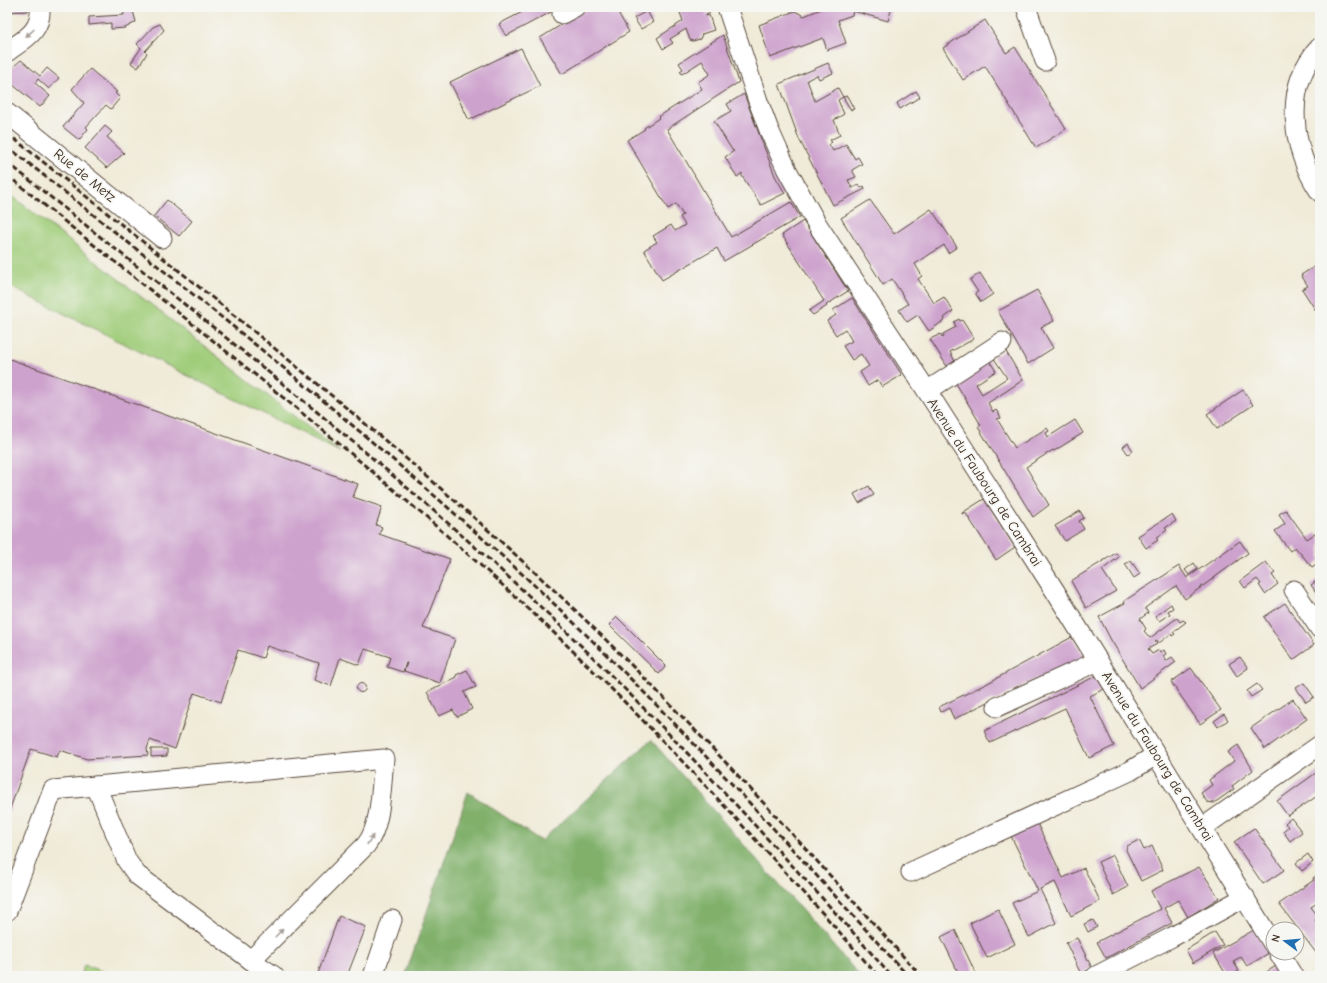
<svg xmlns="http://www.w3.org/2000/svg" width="1327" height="983" viewBox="0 0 1327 983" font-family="'Comic Neue',sans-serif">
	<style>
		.green { fill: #a0cd7a; stroke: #6e7c4c }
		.forest { fill: #80b06a; stroke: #5e6d44 }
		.building { fill: #cda2cd }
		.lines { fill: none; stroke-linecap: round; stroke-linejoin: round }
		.minor-casing { stroke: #56473a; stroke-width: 21 }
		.minor { stroke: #fff; stroke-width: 19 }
		.rail { stroke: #3b2a1e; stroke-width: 3; stroke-dasharray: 6 3; stroke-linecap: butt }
		.oneway { fill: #a79f9a }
		.labels { text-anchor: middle; stroke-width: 3.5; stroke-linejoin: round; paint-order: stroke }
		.street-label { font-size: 14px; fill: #3b2a1e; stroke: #f6f6f2 }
	</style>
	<rect width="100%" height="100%" fill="#f6f6f2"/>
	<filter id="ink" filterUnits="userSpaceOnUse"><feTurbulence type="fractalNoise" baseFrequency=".025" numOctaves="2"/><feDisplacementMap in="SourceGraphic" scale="8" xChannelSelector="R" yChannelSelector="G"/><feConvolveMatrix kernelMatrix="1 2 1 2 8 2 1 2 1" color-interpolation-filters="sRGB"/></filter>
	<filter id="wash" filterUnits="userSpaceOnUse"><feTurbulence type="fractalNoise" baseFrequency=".012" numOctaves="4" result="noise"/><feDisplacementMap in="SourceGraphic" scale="16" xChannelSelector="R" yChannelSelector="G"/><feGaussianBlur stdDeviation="0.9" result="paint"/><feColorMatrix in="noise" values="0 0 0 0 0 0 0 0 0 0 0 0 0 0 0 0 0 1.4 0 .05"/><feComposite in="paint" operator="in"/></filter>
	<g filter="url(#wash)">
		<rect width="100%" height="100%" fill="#f0ebd8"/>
		<g class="green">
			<polygon points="7,192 340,452 7,285"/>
			<polygon points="84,965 116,976 81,976"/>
		</g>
		<polygon class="forest" points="651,740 860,976 405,976 468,792 541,841"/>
		<g id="blocks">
			<g class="building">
				<polygon points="7,7 28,7 28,11 7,12"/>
				<polygon points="123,7 132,7 136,22 125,28 111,29 111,23 89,25 89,17 124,15"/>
				<polygon points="532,7 548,7 551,12 506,36 499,24"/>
				<polygon points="590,7 615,7 629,32 562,74 540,38"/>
				<polygon points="678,7 714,7 715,10 706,14 706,16 709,15 714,30 702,34 700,39 693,41 690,40 686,29 670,39 673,43 663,49 657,38 683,21"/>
				<polygon points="826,7 892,7 888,21 853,11 852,15 838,20 846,43 827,50 823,38 770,58 759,25 795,11 804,16"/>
				<polygon points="647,11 653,22 641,29 634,18"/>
				<polygon points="985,20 1006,53 1015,47 1066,129 1036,148 985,66 963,80 943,48"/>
				<polygon points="160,24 164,30 145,51 147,53 138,68 131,63 141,48 137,44 153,27"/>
				<polygon points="723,35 739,82 667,129 731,237 791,202 800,217 724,261 717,248 662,280 644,250 657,242 653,236 671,225 675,231 685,225 680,217 683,215 676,204 668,209 627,140 645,129 644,128 659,118 658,117 702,89 698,82 710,74 702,61 682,74 680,71 683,69 679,63"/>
				<polygon points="521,48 540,86 469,120 450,82"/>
				<polygon points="21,60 40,76 47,68 59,78 49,89 38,79 35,83 50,96 40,107 7,80 7,72"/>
				<polygon points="828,63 833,73 819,79 817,75 807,80 815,101 838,88 843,97 838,100 844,114 834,120 840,135 830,140 832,142 829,144 833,151 846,144 855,159 858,157 862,164 852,170 856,177 848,180 852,188 859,185 861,188 864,186 865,189 833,205 799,139 779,84"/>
				<polygon points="90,69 117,92 115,93 120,98 111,109 106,105 86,127 88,129 79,140 63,127 84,103 72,89"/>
				<polygon points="916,91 920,97 900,109 897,103"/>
				<polygon points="744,94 775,176 785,193 761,205 742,176 742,173 737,177 725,157 734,151 732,150 714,121 731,111 727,104"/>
				<polygon points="847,96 854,109 851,110 843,97"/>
				<polygon points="105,126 112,132 107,137 124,153 107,168 85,148"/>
				<polygon points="167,200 192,221 179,236 154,216"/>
				<polygon points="870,200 894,234 931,209 957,247 948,253 944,245 915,264 922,276 918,279 934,303 944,297 953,311 944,318 945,320 929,331 918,315 907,322 899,310 908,304 900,291 892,279 883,285 841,218"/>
				<polygon points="803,221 848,291 826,305 827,306 813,315 809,311 824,301 782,235"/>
				<polygon points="1320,263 1320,317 1302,289 1308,286 1301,275"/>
				<polygon points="980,273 993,294 981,302 975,293 978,292 970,280"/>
				<polygon points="1037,290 1054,321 1041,327 1053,348 1028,364 998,311"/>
				<polygon points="852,298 902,375 882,387 878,380 868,386 860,372 869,366 861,354 852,360 843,346 852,341 845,329 836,335 827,321 836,315 833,310"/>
				<polygon points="959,319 960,321 962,320 974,339 950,352 957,365 948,368 930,339 941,334 942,337 944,336 943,334 956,327 954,322"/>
				<polygon points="1005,350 1023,380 988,403 993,412 996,410 999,414 1001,418 997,419 1015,448 1047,428 1049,431 1046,433 1048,437 1075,420 1083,433 1054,451 1053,450 1026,467 1049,505 1033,517 978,427 981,425 954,380 988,359 996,371 976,384 982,394 1007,378 993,357"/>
				<polygon points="7,358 358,484 353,497 382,507 376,525 382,527 379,534 450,559 423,628 455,639 440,683 404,671 407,663 406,663 403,672 387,667 390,657 365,649 359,665 340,658 331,686 314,680 319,663 267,646 263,658 238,650 221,702 194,693 175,749 150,740 147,749 148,755 87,759 60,750 57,757 31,749 7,817"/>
				<polygon points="1243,390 1253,405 1217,429 1207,414"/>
				<polygon points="1128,443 1133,451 1128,454 1123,447"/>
				<polygon points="869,486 874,495 859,503 854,494"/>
				<polygon points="984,499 1015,547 996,560 965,512 962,514 962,513"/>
				<polygon points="1286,510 1307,539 1316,533 1320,538 1320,561 1312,567 1295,547 1290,551 1275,531 1285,524 1279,514"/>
				<polygon points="1080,511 1084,518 1079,521 1084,529 1065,541 1055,526"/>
				<polygon points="1172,514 1176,521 1165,528 1167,530 1156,538 1158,540 1146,548 1138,536"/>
				<polygon points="1240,541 1248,553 1185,599 1176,586 1145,608 1148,613 1140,619 1146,629 1144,631 1150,638 1177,618 1180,622 1183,620 1186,622 1173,632 1175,634 1172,636 1171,634 1159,643 1158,641 1155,642 1157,644 1148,649 1152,654 1159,650 1160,652 1164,650 1166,654 1163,656 1166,661 1172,657 1176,662 1140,688 1111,640 1099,617 1125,603 1124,601 1179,566 1187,578"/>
				<polygon points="1116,553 1119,557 1102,570 1116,591 1086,608 1071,581"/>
				<polygon points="1131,561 1140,574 1134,578 1125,564"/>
				<polygon points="1266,562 1275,573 1272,575 1278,584 1265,594 1259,585 1261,584 1257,579 1245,588 1240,581"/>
				<polygon points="1194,563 1198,569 1189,575 1185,570"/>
				<polygon points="1320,578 1320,598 1311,585"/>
				<polygon points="1285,603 1314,645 1293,660 1264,617"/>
				<polygon points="1171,604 1173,608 1168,611 1170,614 1159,621 1155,616"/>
				<polygon points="617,617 666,666 659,674 609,625"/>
				<polygon points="1072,637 1087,660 1039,681 1037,678 995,701 994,699 954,719 949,708 941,712 939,707 986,684"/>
				<polygon points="1240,657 1248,668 1237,676 1229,664"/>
				<polygon points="1191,668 1221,710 1200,724 1171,682"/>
				<polygon points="467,670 476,687 464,692 472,709 457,717 453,710 439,716 427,692 457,677 456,675"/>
				<polygon points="1096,676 1104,689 1090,696 1114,746 1089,758 1065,708 990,743 984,731"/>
				<polygon points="1304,683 1314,697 1306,702 1296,688"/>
				<circle cx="361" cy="688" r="4.5"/>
				<polygon points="1257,684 1262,690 1251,697 1247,691"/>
				<polygon points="1293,699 1307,719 1265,749 1251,728"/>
				<polygon points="1224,714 1228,720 1218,727 1214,721"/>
				<polygon points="1238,745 1253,770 1232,786 1234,789 1214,803 1207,802 1201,793 1212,785 1209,780 1234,761 1228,752"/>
				<polygon points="151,749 167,749 167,756 151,757"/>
				<polygon points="1320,770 1320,794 1288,816 1277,801"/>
				<polygon points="1291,818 1302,832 1290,841 1283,831 1288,827 1285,823"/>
				<polygon points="1035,819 1063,878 1084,868 1100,901 1071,916 1055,882 1040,889 1056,923 1029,937 1012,903 1038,891 1009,832"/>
				<polygon points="1254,828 1284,870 1263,884 1234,842"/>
				<polygon points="1139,840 1144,850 1152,846 1163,870 1141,881 1126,850 1127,846"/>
				<polygon points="1308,854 1313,862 1302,871 1296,863"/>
				<polygon points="1113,855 1128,887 1113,895 1098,862"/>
				<polygon points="1199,867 1219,898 1188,917 1178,900 1164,908 1172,923 1106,958 1097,942 1160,909 1151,891"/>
				<polygon points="1320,873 1320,901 1311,907 1319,917 1315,920 1320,927 1320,958 1279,904 1314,880 1313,878"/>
				<polygon points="998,909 1015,944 987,958 970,923"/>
				<polygon points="339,916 366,927 347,976 317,976"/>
				<polygon points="1093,920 1097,927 1088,932 1084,924"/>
				<polygon points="955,930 977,976 960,976 941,937"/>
				<polygon points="1254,930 1269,953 1247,966 1241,957 1233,961 1239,971 1230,976 1227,976 1213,953"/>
				<polygon points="1215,932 1223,945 1193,963 1186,950"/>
				<polygon points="1077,938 1092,968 1081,974 1066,943"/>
				<polygon points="1276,966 1283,976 1260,976"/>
			</g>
		</g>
	</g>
	<g filter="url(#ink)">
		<use href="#blocks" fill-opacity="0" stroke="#56473a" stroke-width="1"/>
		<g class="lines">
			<g class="minor-casing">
				<g id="minor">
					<polyline points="727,7 758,101 769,130 787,170 817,224 927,391 1055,591 1273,944"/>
					<polyline points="1026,7 1045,61"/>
					<polyline points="562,14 575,7"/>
					<path d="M1320,47C1282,87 1292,150 1320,192"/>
					<path d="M7,52C24,39 42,32 40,7"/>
					<polyline points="7,113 162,238"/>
					<polyline points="927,391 1002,342"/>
					<polyline points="1294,590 1320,629"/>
					<polyline points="997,707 1098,661"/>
					<polyline points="96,786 127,861 137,875 259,966 274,976"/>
					<polyline points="1202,828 1320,745"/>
					<polyline points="911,872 1130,771 1156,755"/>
					<path d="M7,911L53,790L384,759C381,785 382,825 366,845L251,960"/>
					<polyline points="1279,953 1293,976"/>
					<polyline points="373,976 392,920"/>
					<polyline points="1096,976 1172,937 1245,897"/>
				</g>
			</g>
			<use href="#minor" class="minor"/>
			<g class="rail">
				<path d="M7,133C188,278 370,421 541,578C675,702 798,840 921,976"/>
				<path d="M7,146C122,238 239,329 352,425C414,477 474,530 533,584C665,707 786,842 908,976"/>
				<path d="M7,162C183,304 362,442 528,595C609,671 686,750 761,832C805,879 849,927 891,976"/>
				<path d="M7,175C180,315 356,451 520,601C598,673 671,748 742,825C788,875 834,925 878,976"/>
			</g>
		</g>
		<defs><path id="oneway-solid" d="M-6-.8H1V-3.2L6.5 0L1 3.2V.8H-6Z"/></defs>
		<g class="oneway">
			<use href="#oneway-solid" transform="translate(30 33) rotate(138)"/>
			<use href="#oneway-solid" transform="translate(370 840) rotate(-57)"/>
			<use href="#oneway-solid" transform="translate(279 933) rotate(-45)"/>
		</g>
	</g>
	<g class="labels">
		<g class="street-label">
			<text transform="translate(85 175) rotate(39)" y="5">Rue de Metz</text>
			<text transform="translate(985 482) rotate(57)" y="5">Avenue du Faubourg de Cambrai</text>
			<text transform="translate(1158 756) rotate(58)" y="5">Avenue du Faubourg de Cambrai</text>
		</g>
	</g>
	<rect width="1327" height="983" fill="none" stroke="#f6f6f2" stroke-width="24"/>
	<g transform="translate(1285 941) rotate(286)"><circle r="19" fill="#f6f6f2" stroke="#aba49d"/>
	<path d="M0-3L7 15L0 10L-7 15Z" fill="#1f6fb2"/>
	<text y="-6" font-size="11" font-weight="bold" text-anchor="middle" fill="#3b2a1e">N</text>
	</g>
</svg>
